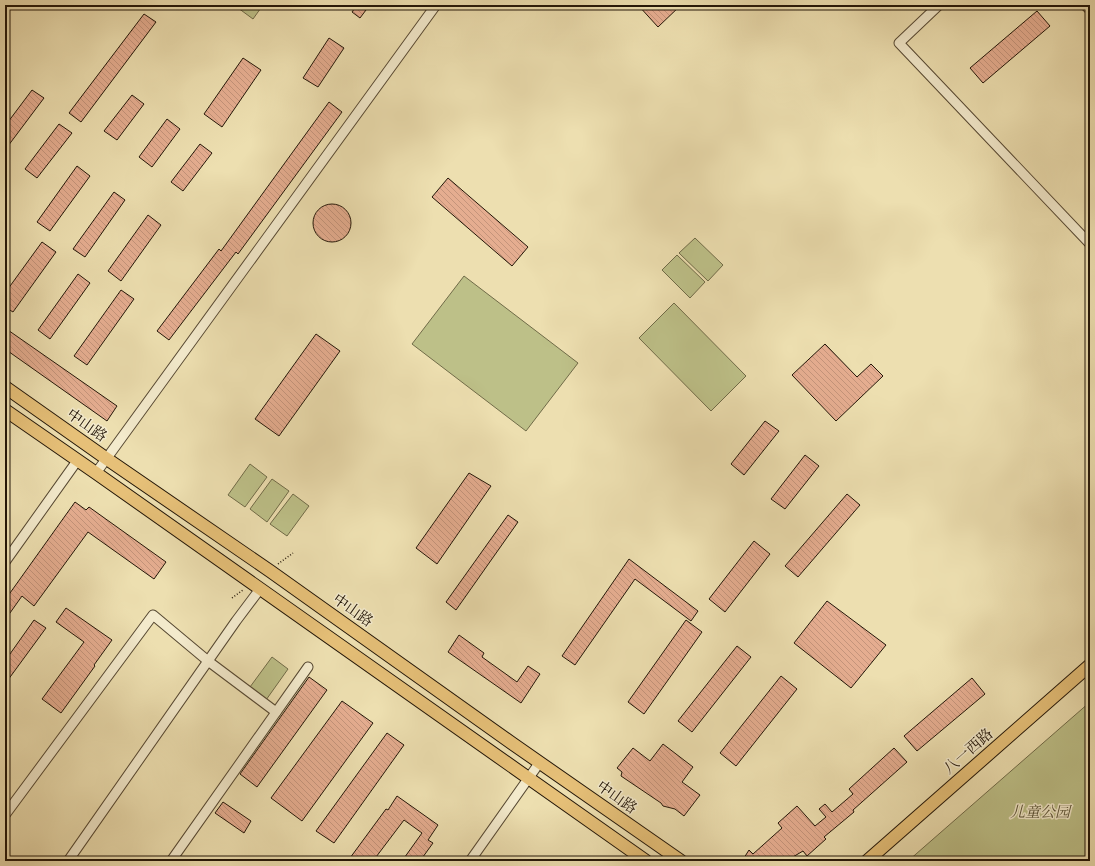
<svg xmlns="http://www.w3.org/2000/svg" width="1095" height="866" viewBox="0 0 1095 866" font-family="'IM FELL DW Pica','Noto Serif SC',serif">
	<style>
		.park { fill: #bdc088; stroke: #706b48 }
		.building { fill: url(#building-back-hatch); stroke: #231608 }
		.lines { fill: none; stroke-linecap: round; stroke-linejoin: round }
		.minor-casing { stroke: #564832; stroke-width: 11 }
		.major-casing { stroke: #231608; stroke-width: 14 }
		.path { stroke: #231608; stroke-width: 1.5; stroke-dasharray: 1 2; stroke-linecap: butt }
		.minor { stroke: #f3eacc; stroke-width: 9 }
		.major { stroke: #e6c078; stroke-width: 12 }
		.labels { text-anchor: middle; stroke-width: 3; stroke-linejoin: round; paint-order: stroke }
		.street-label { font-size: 15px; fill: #231608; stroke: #f3eacc }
		.park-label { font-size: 15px; font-style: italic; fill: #595235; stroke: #f3eacc }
	</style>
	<defs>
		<pattern id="building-back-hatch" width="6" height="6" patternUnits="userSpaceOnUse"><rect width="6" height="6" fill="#e5ad90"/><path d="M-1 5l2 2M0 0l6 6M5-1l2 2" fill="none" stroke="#c4947b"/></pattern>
	</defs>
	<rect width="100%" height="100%" fill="#eddfb0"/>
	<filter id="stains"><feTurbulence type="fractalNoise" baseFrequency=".005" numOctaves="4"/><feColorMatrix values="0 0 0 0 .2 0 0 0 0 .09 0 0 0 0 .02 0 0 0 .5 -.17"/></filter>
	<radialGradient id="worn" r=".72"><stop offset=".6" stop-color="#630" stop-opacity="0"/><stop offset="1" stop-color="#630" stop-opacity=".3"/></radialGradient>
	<g class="park">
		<polygon points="234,5 263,5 253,19"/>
		<polygon points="695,238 723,265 708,281 679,253"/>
		<polygon points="677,255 705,282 690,298 662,270"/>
		<polygon points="464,276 578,363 526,431 412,344"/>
		<polygon points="674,303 746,376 711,411 639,338"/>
		<polygon points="250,464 267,477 245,507 228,495"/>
		<polygon points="272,479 289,491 267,522 250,509"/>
		<polygon points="293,494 309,506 287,536 270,524"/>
		<polygon points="272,657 288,669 266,700 250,687"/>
		<polygon points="1090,702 1090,861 908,861"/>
	</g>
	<g class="building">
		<polygon points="357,5 360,5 366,10 360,18 352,12"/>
		<polygon points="638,5 681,5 658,27"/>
		<polygon points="1037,11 1050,26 983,83 970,68"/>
		<polygon points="144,14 156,22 81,122 69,113"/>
		<polygon points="329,38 344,48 318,87 303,78"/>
		<polygon points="243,58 261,70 222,127 204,114"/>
		<polygon points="32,90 44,98 5,150 5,126"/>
		<polygon points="132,95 144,104 117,140 104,131"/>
		<polygon points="329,102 342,112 238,254 236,252 169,340 157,331 219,249 221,251"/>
		<polygon points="167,119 180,129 152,167 139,157"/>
		<polygon points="59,124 72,133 37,178 25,169"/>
		<polygon points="200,144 212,153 183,191 171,182"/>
		<polygon points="77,166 90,176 50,231 37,222"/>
		<polygon points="448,178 528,247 512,266 432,197"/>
		<polygon points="114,192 125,200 85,257 73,249"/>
		<circle cx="332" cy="223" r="19"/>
		<polygon points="148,215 161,225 121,281 108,271"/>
		<polygon points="42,242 56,252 13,312 5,307 5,293"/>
		<polygon points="78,274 90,283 50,339 38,330"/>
		<polygon points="121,290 134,299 87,365 74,356"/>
		<polygon points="5,328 117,406 107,421 5,349"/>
		<polygon points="316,334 340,351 279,436 255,419"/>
		<polygon points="825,344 857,377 871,364 883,376 836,421 792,375"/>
		<polygon points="765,421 779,431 744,475 731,464"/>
		<polygon points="805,455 819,466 785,509 771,499"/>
		<polygon points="469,473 491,486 437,564 416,548"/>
		<polygon points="847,494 860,505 798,577 785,566"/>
		<polygon points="75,502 86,510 89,507 166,562 154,579 88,532 34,606 22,596 5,620 5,600"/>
		<polygon points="508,515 518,522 456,610 446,602"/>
		<polygon points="754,541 770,554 725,612 709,599"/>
		<polygon points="629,559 698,611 691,621 635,579 575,665 562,656"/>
		<polygon points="827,601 886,645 851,688 794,643"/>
		<polygon points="66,608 112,640 94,665 95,666 61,713 42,699 84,642 56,622"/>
		<polygon points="34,620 46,628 5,684 5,661"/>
		<polygon points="686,620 702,632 644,714 628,702"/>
		<polygon points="459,635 484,653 482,657 517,682 528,666 540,674 521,703 448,652"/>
		<polygon points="737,646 751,657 692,732 678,721"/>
		<polygon points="781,676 797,689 736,766 720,753"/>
		<polygon points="309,677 327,690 257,787 240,774"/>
		<polygon points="972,678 985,694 917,751 904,736"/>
		<polygon points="342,701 373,723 302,821 271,798"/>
		<polygon points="387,733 404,745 334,843 316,831"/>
		<polygon points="663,744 693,767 682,782 700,795 684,816 675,809 663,806 661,803 621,776 622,772 617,768 633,748 650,761"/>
		<polygon points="894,748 907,762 853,810 854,812 824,837 826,839 807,856 803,851 786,861 742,861 749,850 753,854 782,828 778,823 797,806 815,826 826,817 819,809 825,804 832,812 853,794 849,789"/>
		<polygon points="397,796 438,825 428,840 433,843 420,861 402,861 422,833 404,820 373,861 354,861 350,858 386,809 388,810"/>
		<polygon points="223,802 251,821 244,833 215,813"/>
	</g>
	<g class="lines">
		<g class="minor-casing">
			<g id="minor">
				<polyline points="939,5 899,43 1090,244"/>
				<polyline points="1085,5 1090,10"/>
				<polyline points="96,473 436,5"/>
				<polyline points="5,562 77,461"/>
				<polyline points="5,815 153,615 208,661 276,712"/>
				<polyline points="68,861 236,621 260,589"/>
				<polyline points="171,861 308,667"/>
				<polyline points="470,861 540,762"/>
			</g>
		</g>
		<g class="major-casing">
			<g id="major">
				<polyline points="5,387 107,459 270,571 513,744 681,861"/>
				<polyline points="5,410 96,473 646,861"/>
				<polyline points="867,861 1090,665"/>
			</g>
		</g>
		<g class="path">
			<polyline points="278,564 293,553"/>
			<polyline points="232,598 243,590"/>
		</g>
		<use href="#minor" class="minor"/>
		<use href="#major" class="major"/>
	</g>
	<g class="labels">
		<g class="street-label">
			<text transform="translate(87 425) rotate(35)" y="5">中山路</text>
			<text transform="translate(353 610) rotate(35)" y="5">中山路</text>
			<text transform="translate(968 751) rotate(-41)" y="5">八一西路</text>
			<text transform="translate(617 797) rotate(35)" y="5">中山路</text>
		</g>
		<g class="park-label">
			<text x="1040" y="817">儿童公园</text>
		</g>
	</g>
	<rect width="1095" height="866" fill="none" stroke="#eddfb0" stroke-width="20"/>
	<rect x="6" y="6" width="1083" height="854" fill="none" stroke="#231608" stroke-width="2"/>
	<rect x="10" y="10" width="1075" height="846" fill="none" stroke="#231608"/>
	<rect width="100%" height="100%" filter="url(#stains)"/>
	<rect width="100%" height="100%" fill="url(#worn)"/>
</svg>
